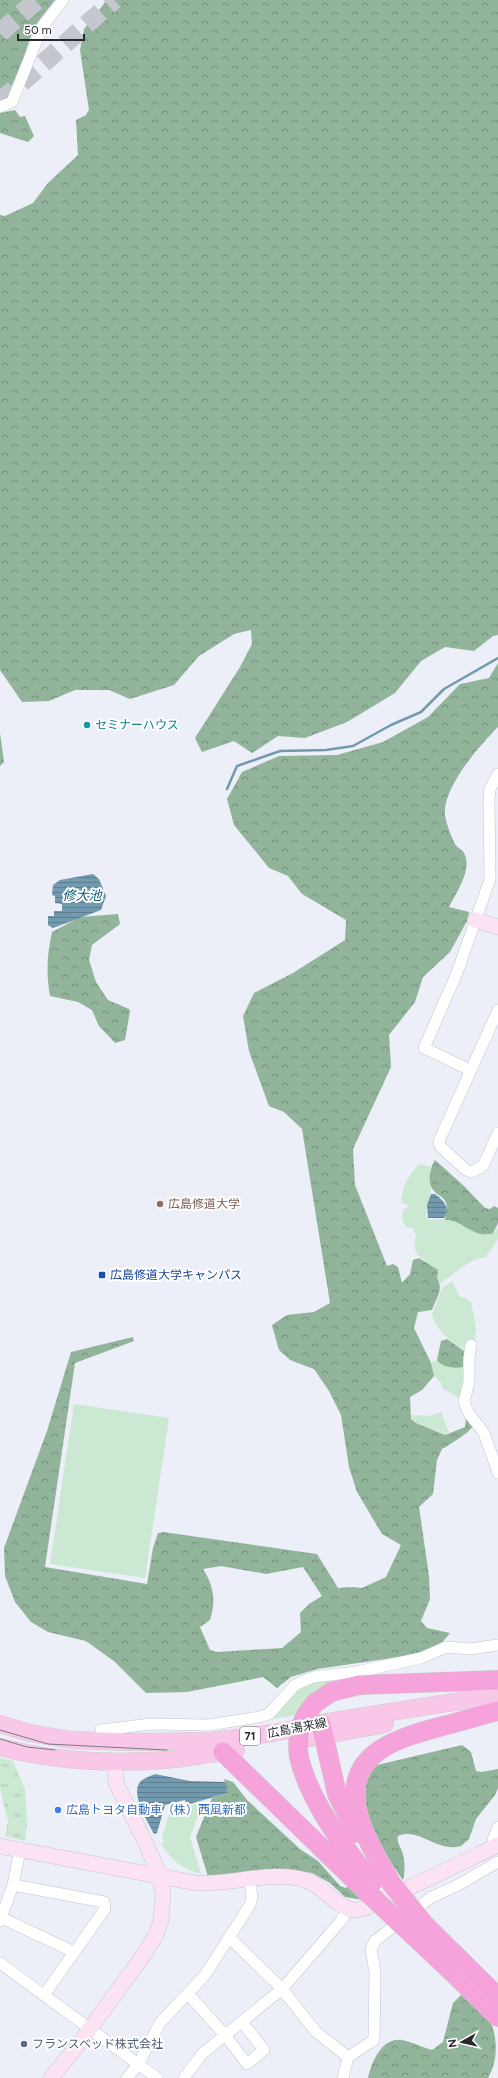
<svg xmlns="http://www.w3.org/2000/svg" width="498" height="2078" viewBox="0 0 498 2078" font-family="Figtree,'Noto Sans JP',sans-serif">
	<style>
		.grass { fill: #cbe9d2 }
		.forest { fill: url(#forest-crowns); fill-rule: evenodd }
		.park { fill: url(#park-tufts) }
		.water { fill: url(#water-rules) }
		.lines { fill: none; stroke-linecap: round; stroke-linejoin: round }
		.stream { stroke: #729aaf; stroke-width: 2.5 }
		.highway-tunnel { stroke: #c5c7cf; stroke-width: 19; stroke-dasharray: 19 10; stroke-linecap: butt }
		.street-casing { stroke: #c3c6cf; stroke-width: 12 }
		.secondary-casing { stroke: #c3c6cf; stroke-width: 16 }
		.primary-casing { stroke: #cbcccd; stroke-width: 18 }
		.highway-casing { stroke: #cbcccd; stroke-width: 20 }
		.street { stroke: #fff; stroke-width: 11 }
		.secondary { stroke: #fce3f4; stroke-width: 15 }
		.primary { stroke: #f9c8e9; stroke-width: 17 }
		.highway { stroke: #f5a3da; stroke-width: 19 }
		.tram { stroke: #7a7b81; stroke-width: 1 }
		.highway-bridge-casing { stroke: #cbcccd; stroke-width: 20; stroke-linecap: butt }
		.highway-bridge { stroke: #f5a3da; stroke-width: 19 }
		.culture-dot { fill: #0f9aa8; stroke: #fff; stroke-width: 1.5 }
		.education-dot { fill: #8d6e63; stroke: #fff; stroke-width: 1.5 }
		.transit-dot { fill: #1a4fb4; stroke: #fff; stroke-width: 1.5 }
		.shop-dot { fill: #3f7fe0; stroke: #fff; stroke-width: 1.5 }
		.service-dot { fill: #5c6f8a; stroke: #fff; stroke-width: 1.5 }
		.labels { text-anchor: middle; stroke-width: 4; stroke-linejoin: round; paint-order: stroke }
		.shield { fill: #fff; stroke: #68696c; stroke-width: 1 }
		.shield-label { font-size: 11px; font-weight: bold; fill: #28292d }
		.culture-label { font-size: 12px; fill: #0d838f; stroke: #fff; text-anchor: start }
		.education-label { font-size: 12px; fill: #785e54; stroke: #fff; text-anchor: start }
		.transit-label { font-size: 12px; fill: #164399; stroke: #fff; text-anchor: start }
		.street-label { font-size: 12px; fill: #28292d; stroke: #fff }
		.shop-label { font-size: 12px; fill: #366cbe; stroke: #fff; text-anchor: start }
		.service-label { font-size: 12px; fill: #4e5e75; stroke: #fff; text-anchor: start }
		.water-label { font-size: 13px; font-style: italic; fill: #065574; stroke: #fff }
	</style>
	<defs>
		<pattern id="forest-crowns" width="20" height="18" patternUnits="userSpaceOnUse"><rect width="20" height="18" fill="#91b49a"/><path d="M2 6a3 3 0 1 1 6 0M12 15a3 3 0 1 1 6 0" fill="none" stroke="#76927e"/></pattern>
		<pattern id="park-tufts" width="24" height="20" patternUnits="userSpaceOnUse"><rect width="24" height="20" fill="#cbe9d2"/><path d="M3 7l-1-3M5 7V3M7 7l1-3M15 17l-1-3M17 17v-4M19 17l1-3" fill="none" stroke="#aec8b5"/></pattern>
		<pattern id="water-rules" width="6" height="5" patternUnits="userSpaceOnUse"><rect width="6" height="5" fill="#729aaf"/><path d="M0 2.5h6" fill="none" stroke="#5e7e8f"/></pattern>
	</defs>
	<rect width="100%" height="100%" fill="#eceef8"/>
	<g class="grass">
		<path d="M420,1164L431,1167C430,1175 432,1182 431,1190C431,1200 424,1207 427,1218L429,1220L450,1219L471,1230L486,1235L493,1233L498,1228V1239L485,1258C473,1256 451,1277 440,1283C436,1277 436,1271 431,1266C419,1254 411,1255 416,1235L412,1228H408L402,1221L403,1210L409,1206L402,1202C400,1189 411,1171 420,1164Z"/>
		<path d="M452,1281L460,1297L466,1298L471,1302L476,1328L475,1341L467,1350C452,1345 437,1330 432,1315L442,1288Z"/>
		<polygon points="437,1360 439,1363 451,1365 465,1365 467,1370 460,1398 443,1389 441,1383 434,1376 431,1363"/>
		<polygon points="74,1404 169,1418 145,1578 50,1564"/>
		<path d="M441,1412L449,1433L445,1435C435,1428 414,1427 410,1415L430,1416Z"/>
		<polygon points="348,1678 296,1715 260,1721 291,1693 309,1683"/>
		<path d="M204,1801L190,1837L201,1874C179,1867 174,1862 161,1844L164,1841L162,1837L170,1811Z"/>
	</g>
	<g class="forest">
		<path d="M0,0H55C49,8 41,17 36,25C25,44 20,87 0,97Z"/>
		<polygon points="107,0 498,0 498,635 493,636 474,651 445,647 421,661 395,693 347,722 305,738 278,736 252,753 234,741 202,752 195,738 240,667 252,644 251,630 234,634 199,656 174,685 130,699 109,690 75,690 49,701 22,702 0,670 0,215 5,216 33,203 48,183 78,155 76,120 86,115 89,110 80,50 84,29"/>
		<polygon points="15,110 20,117 25,116 34,136 28,142 0,133 0,113"/>
		<path d="M498,663V727C480,745 442,788 445,815C446,823 451,836 455,844C457,848 462,849 464,853C473,869 456,893 449,907L469,912L468,919L450,952L423,977L415,1002L389,1035L391,1067L353,1149L355,1185L387,1266L393,1264L398,1267L402,1283L410,1274L413,1260L419,1258L438,1270L437,1278C444,1290 436,1298 432,1310L418,1312L414,1328L431,1363L434,1376L422,1390L410,1397L411,1419L416,1423L445,1435L465,1427L466,1418L473,1426C470,1432 448,1446 442,1449L437,1460L433,1494L419,1507L429,1576L430,1599L421,1621L427,1628L450,1633L440,1645L426,1653L317,1669L291,1677L277,1688L263,1677L187,1692L146,1693L115,1662L86,1641L48,1632L31,1622L15,1602L5,1576L4,1548L47,1431L71,1352L133,1337L134,1341L75,1363L45,1567L147,1584L153,1548L158,1533L163,1532L317,1554L338,1588L353,1587L362,1588L386,1577L401,1545L382,1534L357,1492L349,1467L341,1415L329,1391L314,1369L290,1360L279,1350L272,1325L287,1315L314,1312L330,1303L302,1129L284,1112L269,1106L249,1051L243,1016L254,993L293,973L345,940L346,920L302,894L288,876L269,868L234,825L227,799L242,772L279,756L337,755L383,742L428,717L460,684L489,678ZM221,1566L266,1574L303,1567L322,1596L309,1604L300,1613L301,1632L282,1648L217,1652L210,1650L200,1627L210,1620C216,1601 214,1586 203,1569Z"/>
		<polygon points="0,733 4,762 0,766"/>
		<path d="M118,914L120,924L92,945L89,960L96,982L108,1000L129,1009L130,1011L125,1040L115,1043L99,1026L92,1010L78,1002L50,996C46,974 47,954 52,932L80,917Z"/>
		<path d="M435,1160L464,1186L485,1208L490,1209L494,1206L498,1208V1223L493,1233C475,1240 462,1219 445,1220C445,1215 448,1210 446,1203C444,1197 439,1196 435,1192C426,1183 430,1169 435,1160Z"/>
		<path d="M447,1339L464,1351L465,1365L463,1367C455,1369 441,1367 437,1360L441,1341Z"/>
		<path d="M462,1745L471,1752L476,1771L482,1772L498,1769V1788L495,1795L476,1819L469,1839L461,1846C436,1853 420,1827 398,1836C396,1843 402,1848 403,1855C405,1863 405,1872 403,1880C384,1853 346,1795 377,1765Z"/>
		<polygon points="224,1779 233,1782 247,1800 300,1849 318,1861 340,1886 346,1888 350,1885 363,1900 345,1897 330,1883 312,1873 296,1871 208,1877 196,1837 212,1798 228,1793"/>
		<path d="M464,1992C472,2001 484,2010 490,2020C498,2039 498,2061 488,2078H368C372,2061 383,2034 406,2041C415,2043 423,2048 432,2050L443,2042L453,2003Z"/>
	</g>
	<polygon class="park" points="0,1758 13,1761 25,1789 27,1824 25,1841 5,1836 8,1821 0,1789"/>
	<g class="water">
		<polygon points="93,874 99,879 106,896 101,910 53,928 48,925 48,916 54,916 54,911 62,911 62,904 55,903 55,896 52,895 53,885 60,880"/>
		<path d="M431,1194H435C443,1200 451,1208 444,1218H428L427,1205Z"/>
		<path d="M155,1774L190,1781L225,1782L228,1793L186,1805L185,1800L165,1805L157,1833L154,1834C148,1822 129,1792 141,1781C144,1778 151,1776 155,1774Z"/>
	</g>
	<g class="lines">
		<polyline class="stream" points="227,789 237,766 280,751 326,750 353,746 391,725 421,712 444,689 498,658"/>
		<g class="highway-tunnel">
			<polyline points="0,33 37,0"/>
			<polyline points="0,102 114,0"/>
		</g>
		<g class="street-casing">
			<g id="street">
				<polyline points="0,107 12,102 42,27 63,0"/>
				<polyline points="498,1010 439,1141 440,1146 466,1170 471,1172 483,1166 498,1133"/>
				<polyline points="470,1070 424,1048 457,973 490,879 489,800 490,789 498,774"/>
				<polyline points="471,1345 469,1358 469,1382 464,1402 468,1412 484,1433 498,1473"/>
				<polyline points="101,1742 101,1730 151,1724 209,1725 259,1717 269,1714 295,1685 313,1677 356,1672 421,1658 446,1647 471,1649 498,1645"/>
				<polyline points="495,1846 493,1840 498,1827"/>
				<polyline points="13,1885 104,1902 105,1909 44,1995"/>
				<polyline points="2,1918 74,1952"/>
				<polyline points="0,1921 13,1885 20,1850"/>
				<polyline points="229,1937 282,1989 316,2032 348,2057"/>
				<polyline points="0,1963 157,2078"/>
				<polyline points="188,1994 225,2035 247,2064 264,2050 242,2022"/>
				<polyline points="127,2078 138,2065 160,2023 205,1975 250,1905 252,1898 250,1880"/>
				<polyline points="184,2078 202,2054 282,1989 340,1922 348,1909"/>
				<polyline points="343,2078 348,2057 374,2040 375,1972 371,1949 375,1941 430,1898 460,1884 498,1862"/>
			</g>
		</g>
		<g class="secondary-casing">
			<g id="secondary">
				<polyline points="475,920 498,927"/>
				<path d="M0,1846L196,1883C230,1885 274,1870 305,1880C323,1885 340,1912 357,1910C369,1909 382,1900 393,1895C429,1879 463,1862 498,1845"/>
				<polyline points="51,2078 78,2045 143,1956 156,1935 161,1920 163,1894 160,1876 147,1846 116,1783 115,1761"/>
			</g>
		</g>
		<g class="primary-casing">
			<g id="primary">
				<polyline points="0,1724 30,1733 71,1740 127,1742 212,1741 273,1733 328,1722 498,1695"/>
				<polyline points="311,1738 385,1724"/>
				<path d="M0,1747C53,1761 112,1764 166,1760C189,1758 213,1753 236,1750"/>
			</g>
		</g>
		<g class="highway-casing">
			<g id="highway">
				<polyline points="315,1703 331,1692 359,1685 498,1680"/>
				<polyline points="321,1724 337,1794 356,1833"/>
				<polyline points="223,1752 367,1892"/>
				<path d="M299,1757C309,1801 345,1848 372,1883"/>
				<path d="M391,1883C378,1858 361,1833 356,1805C348,1752 399,1738 439,1727C459,1722 478,1716 498,1711"/>
				<polyline points="449,1969 498,2017"/>
			</g>
		</g>
		<use href="#street" class="street"/>
		<use href="#secondary" class="secondary"/>
		<use href="#primary" class="primary"/>
		<use href="#highway" class="highway"/>
		<g class="tram">
			<polyline points="0,1730 48,1744 167,1750"/>
			<polyline points="0,1739 27,1747 55,1750"/>
		</g>
		<g class="highway-bridge-casing">
			<g id="highway-bridge">
				<path d="M299,1757C296,1736 300,1720 315,1703"/>
				<polyline points="391,1883 424,1924 496,1995"/>
				<polyline points="367,1892 449,1969"/>
			</g>
		</g>
		<use href="#highway-bridge" class="highway-bridge"/>
	</g>
	<circle class="culture-dot" cx="87" cy="725" r="4"/>
	<circle class="education-dot" cx="160" cy="1204" r="4"/>
	<rect class="transit-dot" x="98" y="1271" width="8" height="8" rx="2"/>
	<circle class="shop-dot" cx="58" cy="1810" r="4"/>
	<circle class="service-dot" cx="24" cy="2044" r="4"/>
	<g class="labels">
		<rect class="shield" x="240" y="1727" width="20" height="18" rx="3"/>
		<g class="shield-label">
			<text x="250" y="1740">71</text>
		</g>
		<g class="culture-label">
			<text x="95" y="729">セミナーハウス</text>
		</g>
		<g class="education-label">
			<text x="168" y="1208">広島修道大学</text>
		</g>
		<g class="transit-label">
			<text x="110" y="1279">広島修道大学キャンパス</text>
		</g>
		<g class="street-label">
			<text transform="translate(297 1728) rotate(-11)" y="4">広島湯来線</text>
		</g>
		<g class="shop-label">
			<text x="66" y="1814">広島トヨタ自動車（株）西風新都</text>
		</g>
		<g class="service-label">
			<text x="32" y="2048">フランスベッド株式会社</text>
		</g>
		<g class="water-label">
			<text x="82" y="900">修大池</text>
		</g>
	</g>
	<g transform="translate(462 2042) rotate(262)" stroke="#ffffff" stroke-width="3" paint-order="stroke">
	<path d="M0-3L7 15L0 10L-7 15Z" fill="#28292d"/>
	<text y="-6" font-size="11" font-weight="bold" text-anchor="middle" fill="#28292d">N</text>
	</g>
	<path d="M18 34v6h66v-6" fill="none" stroke="#28292d" stroke-width="2"/>
	<text x="24" y="34" font-size="12" fill="#28292d" stroke="#ffffff" stroke-width="3" paint-order="stroke">50 m</text>
</svg>
